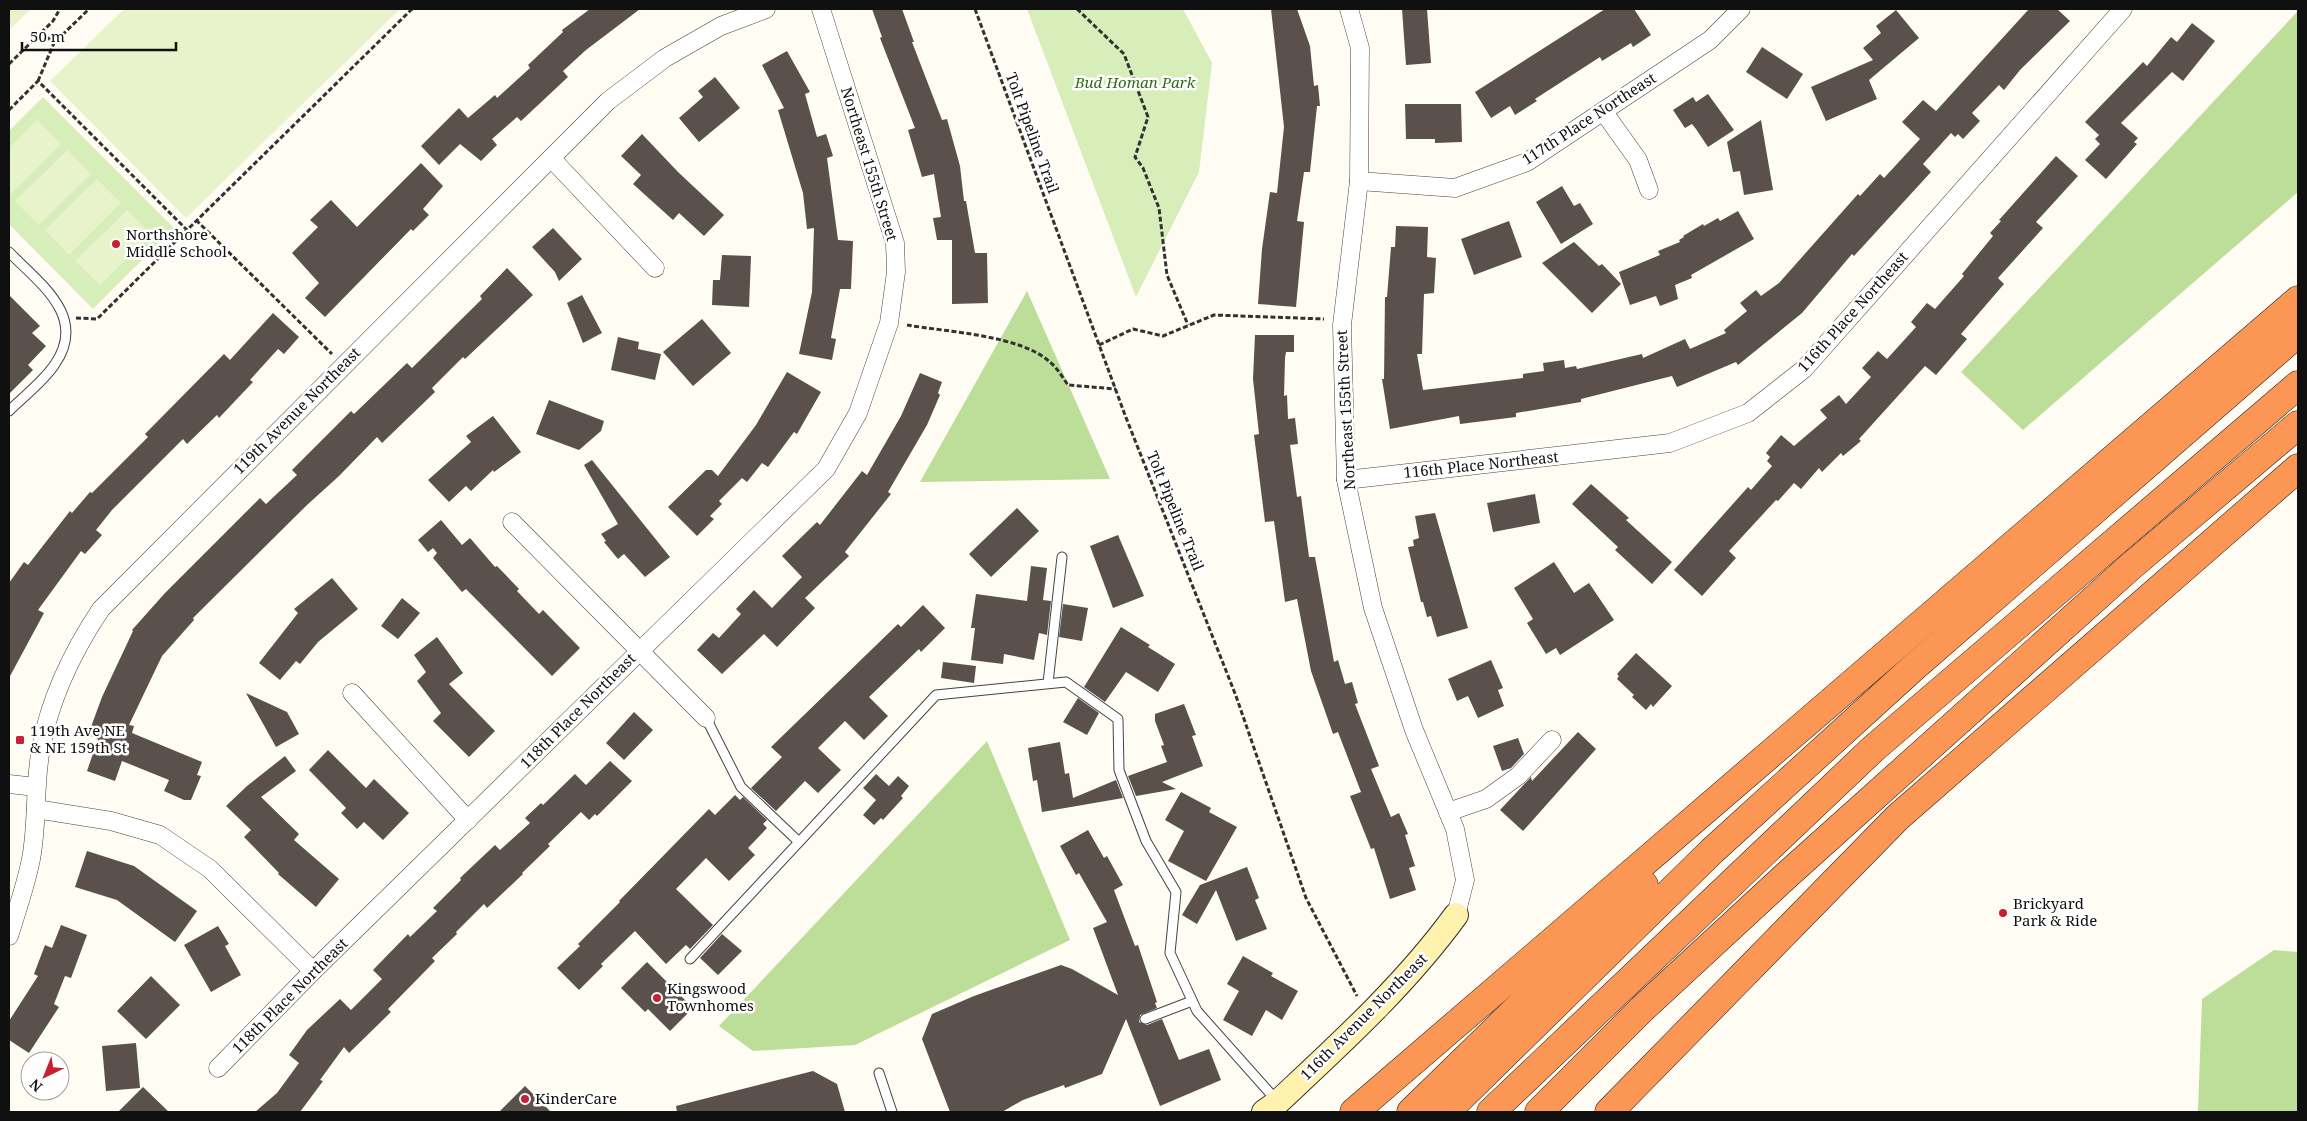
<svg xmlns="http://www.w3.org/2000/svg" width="2307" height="1121" viewBox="0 0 2307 1121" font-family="'Noto Serif',serif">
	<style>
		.green { fill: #d7edba }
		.forest { fill: #bcde98 }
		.pitch { fill: #e8f3cc }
		.building { fill: #5a504c }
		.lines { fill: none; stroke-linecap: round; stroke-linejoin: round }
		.lane-casing { stroke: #434343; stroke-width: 11 }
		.street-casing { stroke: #434343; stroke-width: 19 }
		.secondary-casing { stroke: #323232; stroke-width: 26 }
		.highway-casing { stroke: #212121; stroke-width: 29 }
		.path { stroke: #323232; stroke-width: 3; stroke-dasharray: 5 2.5; stroke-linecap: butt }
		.lane { stroke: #fff; stroke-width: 9 }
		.street { stroke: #fff; stroke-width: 18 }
		.secondary { stroke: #fff1ae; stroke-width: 24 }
		.highway { stroke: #fc9655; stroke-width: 28 }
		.poi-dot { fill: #c91f32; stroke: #fff; stroke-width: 2 }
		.labels { text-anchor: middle; stroke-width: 5; stroke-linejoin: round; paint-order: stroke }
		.park-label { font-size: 15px; font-style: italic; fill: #326d1b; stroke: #fff }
		.street-label { font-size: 15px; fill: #101010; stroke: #fff }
		.poi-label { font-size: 15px; fill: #101010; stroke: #fff; text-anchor: start }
	</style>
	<rect width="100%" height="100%" fill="#fffcf3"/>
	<g class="green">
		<polygon points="1027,9 1183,9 1212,63 1199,172 1136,297"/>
		<polygon points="43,97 174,228 93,309 9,224 9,131"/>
	</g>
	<g class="forest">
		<polygon points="2298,11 2298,192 2023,430 1961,372"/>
		<polygon points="1027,291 1110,479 920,482"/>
		<polygon points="987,741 1070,940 855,1045 753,1051 719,1026"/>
		<polygon points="2274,950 2298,952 2298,1112 2198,1112 2202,999"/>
	</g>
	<g class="pitch">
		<polygon points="9,9 31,9 9,30"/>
		<polygon points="124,9 400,9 186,218 50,81"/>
		<polygon points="37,120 61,144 10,195 9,148"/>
		<polygon points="67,150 91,174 39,225 15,201"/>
		<polygon points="97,179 121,203 69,255 45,230"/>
		<polygon points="127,210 151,234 100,285 75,261"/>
	</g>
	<g class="building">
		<polygon points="590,9 640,9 586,50 563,71 568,77 521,121 517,117 492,139 497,145 481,161 460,144 439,165 421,146 459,108 468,118 495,95 497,98 530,68 528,65 563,32 562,30"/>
		<polygon points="872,9 902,9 914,42 912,42 942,120 947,119 960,166 964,201 966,201 975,253 987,253 988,303 952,304 952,240 937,240 933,218 941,217 934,174 922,177 908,130 915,128 880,38 882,37"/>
		<polygon points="1271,9 1297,9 1310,46 1314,86 1318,85 1320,106 1317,106 1310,172 1304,172 1297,221 1304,222 1296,307 1258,304 1262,249 1270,192 1277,193 1284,127"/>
		<polygon points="1402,9 1427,9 1431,63 1406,65"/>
		<polygon points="1605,9 1634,9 1651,35 1633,47 1631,43 1602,61 1600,57 1535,99 1537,101 1515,115 1510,106 1491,118 1475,92"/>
		<polygon points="2029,9 2057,9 2070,21 2020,70 2004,90 1999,85 1972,113 1980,121 1963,139 1958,134 1955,137 1951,133 1923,164 1931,172 1854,256 1852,254 1802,313 1738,365 1736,362 1677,387 1672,376 1581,399 1581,402 1516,413 1516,417 1460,424 1459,416 1390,429 1382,379 1384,379 1385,297 1387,297 1391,247 1395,247 1396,226 1428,227 1427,257 1436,258 1434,293 1424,294 1422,354 1417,354 1423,390 1523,378 1523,374 1544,371 1543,363 1564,360 1565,368 1576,366 1577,369 1642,354 1643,358 1685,339 1690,349 1726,333 1724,330 1747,311 1740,303 1756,290 1761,296 1779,283 1858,194 1860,196 1880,174 1884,178 1920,139 1902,122 1923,100 1936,111"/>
		<polygon points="1896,10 1919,38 1869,80 1877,99 1826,121 1811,87 1873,60 1863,48 1881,33 1876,26"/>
		<polygon points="2192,23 2215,41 2183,81 2172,72 2121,123 2138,138 2134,142 2137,144 2106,179 2085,160 2100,144 2095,139 2099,135 2085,122 2143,62 2147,66 2171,37 2177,42"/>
		<polygon points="1762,47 1803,74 1787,99 1746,72"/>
		<polygon points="787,51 810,92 805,94 817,137 826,134 833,156 827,158 838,240 853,241 851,289 840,289 831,338 836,339 832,360 799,354 812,292 814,228 807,229 803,193 778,110 784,108 762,65"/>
		<polygon points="715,77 740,108 699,142 679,118 703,97 698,91"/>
		<polygon points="1708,94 1734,130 1708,147 1696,129 1692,124 1685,128 1673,110 1693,97 1696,102"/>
		<polygon points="1405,104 1461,104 1462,142 1435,143 1435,139 1406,139"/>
		<polygon points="1761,120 1773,190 1744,195 1740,171 1733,172 1727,142"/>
		<polygon points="642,134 678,172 724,215 704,236 679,213 673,220 633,184 641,175 621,156"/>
		<polygon points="2056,156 2078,176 2036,222 2043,228 1998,278 2004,284 1961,334 1967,339 1936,375 1925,366 1859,439 1861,441 1843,456 1841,453 1822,472 1819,468 1801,489 1794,483 1778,501 1776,500 1729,551 1736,558 1702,596 1674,570 1748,487 1751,490 1772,466 1767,461 1770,457 1766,453 1781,435 1794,446 1827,418 1820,410 1839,395 1846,404 1871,377 1862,368 1878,351 1887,359 1916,327 1911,322 1927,303 1935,309 1964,276 1962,274 1993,236 1990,233 2001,221 1999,220"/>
		<polygon points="421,163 443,186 423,209 429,215 413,231 411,229 325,317 305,298 319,283 292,253 318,227 310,220 331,200 357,227"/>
		<polygon points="1562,186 1574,206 1580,203 1593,224 1561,244 1536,202"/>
		<polygon points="1738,211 1754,239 1691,275 1692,278 1675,285 1678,299 1660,306 1656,296 1630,305 1619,272 1660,255 1658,251 1680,242 1679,240 1684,237 1683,236 1703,224 1704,226 1718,218 1720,221"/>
		<polygon points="1509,221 1522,257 1474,275 1461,239"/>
		<polygon points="553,228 582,259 559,281 555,272 532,247"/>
		<polygon points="1574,242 1599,266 1602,264 1621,284 1592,313 1542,263"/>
		<polygon points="722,255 751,256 749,307 712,305 713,280 720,280"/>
		<polygon points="507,268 533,295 465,359 463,357 432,388 435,392 382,443 377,437 339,476 307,505 193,618 194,620 162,656 129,725 134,726 132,733 202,762 197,775 201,776 191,800 184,800 164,791 169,780 122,761 115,781 87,771 98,739 88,735 102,697 133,631 132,630 165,593 260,498 266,504 297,475 292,470 351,411 354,414 407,363 412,368 482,299 480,296"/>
		<polygon points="9,295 40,326 32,333 46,346 28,365 33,370 9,394"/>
		<polygon points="582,295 602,333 583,343 567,303"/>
		<polygon points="273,313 299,337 284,354 278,349 250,380 253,382 219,418 217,415 187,444 183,439 112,510 96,530 102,535 85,554 81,551 38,610 44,613 9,678 9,583 24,562 28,565 70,511 72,513 90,492 92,493 148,437 145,434 224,354 230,360"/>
		<polygon points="702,319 731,353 693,386 663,352"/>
		<polygon points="1255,335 1294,335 1294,352 1286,352 1285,358 1284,396 1287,395 1288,419 1295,418 1298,444 1290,445 1297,497 1301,496 1309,557 1315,557 1334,662 1338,660 1345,684 1352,682 1358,703 1355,704 1379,766 1371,769 1391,817 1399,813 1408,834 1405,835 1415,866 1409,868 1416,890 1390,899 1374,848 1371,849 1350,796 1361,792 1338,732 1333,734 1311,671 1297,599 1285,602 1274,521 1265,522 1254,435 1259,434 1253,379"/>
		<polygon points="618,337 639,342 638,349 661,354 655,380 611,370"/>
		<polygon points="787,372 821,392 797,434 794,432 768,467 762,463 747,482 742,478 719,501 722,504 710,516 714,519 697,536 668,507 706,470 712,470 718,476 756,425"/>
		<polygon points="920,373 942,382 938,393 940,395 927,425 888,492 891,494 845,552 849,556 805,598 815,608 777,647 764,634 722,674 697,650 713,633 719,638 741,614 736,609 754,590 772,608 802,577 782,556 817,522 820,525 862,471 867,475 901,416"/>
		<polygon points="549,400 604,421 601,431 579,450 536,434"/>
		<polygon points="493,416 521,452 494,472 493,470 471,491 466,486 449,502 428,480 471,442 466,436"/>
		<polygon points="592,460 670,557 645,577 624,554 618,559 604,542 606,541 601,534 618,524 584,465"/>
		<polygon points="1591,484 1629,518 1626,520 1672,562 1652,584 1615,550 1618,547 1572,504"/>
		<polygon points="1535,494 1540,523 1493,532 1487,503"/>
		<polygon points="1017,508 1039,531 991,577 969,554"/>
		<polygon points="1435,513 1468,628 1437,637 1431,616 1427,617 1423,602 1421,602 1408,547 1414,546 1413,540 1419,538 1415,516"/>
		<polygon points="441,520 462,545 470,538 495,567 497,566 519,589 517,591 539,614 543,610 580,648 552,676 466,589 462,592 433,558 437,553 433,548 428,552 418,540"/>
		<polygon points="1118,535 1144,596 1113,608 1090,546"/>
		<polygon points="1554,562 1574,593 1589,583 1614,620 1560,655 1556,648 1546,654 1527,623 1533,619 1514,588"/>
		<polygon points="1031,566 1047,568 1043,600 1051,601 1047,635 1039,633 1034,660 1004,654 1003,664 971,660 975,628 971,628 976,594 1027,601"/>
		<polygon points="332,578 358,609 318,642 300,664 296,661 280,680 259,663 298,613 294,609"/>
		<polygon points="402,598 420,613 398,639 381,626"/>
		<polygon points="1063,604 1088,608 1082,641 1059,637"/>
		<polygon points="923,605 945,628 921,652 919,649 869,697 888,716 864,740 845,721 818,748 841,770 818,793 805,781 776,811 751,788 782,757 771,747 898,624 901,627"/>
		<polygon points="1121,627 1150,645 1148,647 1175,664 1158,692 1126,672 1105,702 1084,687"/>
		<polygon points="437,637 463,673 449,684 495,731 469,757 433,721 441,713 417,681 426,672 414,655"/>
		<polygon points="1636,653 1672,686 1653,707 1651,704 1646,710 1632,697 1634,695 1617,679 1619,676 1617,674"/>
		<polygon points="1491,660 1503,688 1498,690 1504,706 1478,718 1468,696 1457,701 1448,679"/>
		<polygon points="943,662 976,666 974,683 941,678"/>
		<polygon points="246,693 287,712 299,734 276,747"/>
		<polygon points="1078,698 1099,713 1087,735 1063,722"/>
		<polygon points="1184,704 1196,735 1192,736 1203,766 1162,782 1176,789 1136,796 1128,776 1167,762 1161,746 1164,745 1155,721 1155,714"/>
		<polygon points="634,712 653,730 624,760 606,743"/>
		<polygon points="1578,732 1596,749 1523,831 1500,810 1531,777 1532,781"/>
		<polygon points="1518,738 1524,754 1511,768 1502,771 1493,746"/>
		<polygon points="1060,742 1065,774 1069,773 1073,798 1116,780 1123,798 1042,812 1037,780 1033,781 1028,748"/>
		<polygon points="328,750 366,788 374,779 409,813 383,840 364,822 357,829 341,813 346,808 309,770"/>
		<polygon points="285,756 296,771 261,797 299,834 294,840 339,879 316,907 278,874 279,873 244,837 251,830 226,806 247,786"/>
		<polygon points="610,761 632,781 597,816 595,814 589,820 581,812 548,844 550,846 522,873 523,874 487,908 484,904 456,932 457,934 432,958 435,961 388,1009 391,1012 349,1053 344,1047 320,1080 323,1081 300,1112 255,1112 277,1093 299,1063 289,1055 307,1030 340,999 351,1010 382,979 373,970 408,934 410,937 437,911 433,908 461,880 460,878 495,845 500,850 530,823 525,818 541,803 543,805 575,774 586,785"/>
		<polygon points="876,774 889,786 898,776 909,786 901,796 903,798 883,820 881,818 874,825 863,815 876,800 863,788"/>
		<polygon points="1181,792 1211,808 1209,812 1237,827 1206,881 1168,861 1184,831 1165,820"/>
		<polygon points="735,795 740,800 743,797 767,820 763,824 767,828 748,848 755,855 729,881 706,858 676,889 713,925 690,949 686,945 666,964 635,931 601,964 603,966 579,990 557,968 580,946 578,944 620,902 619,901 709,809 715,815"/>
		<polygon points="1088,830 1104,858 1107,856 1123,885 1114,890 1135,946 1138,945 1157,1002 1155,1003 1157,1008 1140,1015 1139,1022 1147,1025 1162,1019 1179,1060 1209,1049 1221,1080 1160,1106 1126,1019 1102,1074 1065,1088 1064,1085 1023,1100 1002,1112 950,1112 922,1039 932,1014 974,996 1061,965 1072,969 1118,995 1093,928 1107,922 1079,873 1076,875 1060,846"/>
		<polygon points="87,851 134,866 197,911 175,942 117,900 75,887"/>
		<polygon points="1247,867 1259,898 1255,900 1267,929 1236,941 1216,890 1197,924 1182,915 1200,885"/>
		<polygon points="61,925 87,935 71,978 65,976 54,1004 59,1007 29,1053 9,1040 9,1021 38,976 34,974 45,945 52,948"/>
		<polygon points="218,926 229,944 225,946 241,975 211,992 184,945"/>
		<polygon points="722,934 742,951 718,975 700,958"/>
		<polygon points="1243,956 1273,973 1271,976 1298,991 1282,1020 1266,1010 1252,1036 1223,1020 1239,991 1227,984"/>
		<polygon points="647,962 693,1008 670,1031 648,1009 645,1012 621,988"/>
		<polygon points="151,976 180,1005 146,1039 117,1011"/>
		<polygon points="136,1043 140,1088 106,1091 102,1046"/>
		<polygon points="813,1071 837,1084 845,1112 677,1112 676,1106"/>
		<polygon points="525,1086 551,1112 499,1112"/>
		<polygon points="143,1087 169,1112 118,1112"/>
	</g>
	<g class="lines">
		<g class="lane-casing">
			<g id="lane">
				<path d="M9,252C39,283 88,316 55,364C45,380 23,397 9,411"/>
				<polyline points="1048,683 1062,557"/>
				<polyline points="706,718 741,787 799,842"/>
				<polyline points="690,959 936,695 1066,682 1118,719 1119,770 1146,841 1176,892 1170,953 1197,1011 1277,1101"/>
				<polyline points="1145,1019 1192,1001"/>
				<polyline points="879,1073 892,1112"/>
			</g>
		</g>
		<g class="street-casing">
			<g id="street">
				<polyline points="1349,9 1360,48 1359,181 1342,325 1346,480 1373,608 1414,730 1455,829 1465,880 1456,915"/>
				<polyline points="1603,111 1638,160 1649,190"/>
				<polyline points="551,158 655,268"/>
				<polyline points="1359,181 1455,188 1527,162 1710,40 1741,9"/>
				<polyline points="1346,480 1670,443 1748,413 1804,369 2123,9"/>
				<polyline points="512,522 706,718"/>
				<polyline points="352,693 468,820"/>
				<polyline points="9,784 36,787"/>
				<polyline points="36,809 111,821 160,835 210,869 313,971"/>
				<polyline points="1448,812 1486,799 1518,776 1552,740"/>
				<path d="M9,936C17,910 26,885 31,859C38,822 34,785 41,748C50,698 73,651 101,609L608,101L665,58L721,26L766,9"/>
				<polyline points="218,1068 313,971 826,469 858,413 889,323 896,272 895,243 821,9"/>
			</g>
		</g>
		<g class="secondary-casing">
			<path id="secondary" d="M1264,1112L1278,1102C1341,1043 1405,985 1456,915"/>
		</g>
		<g class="highway-casing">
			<g id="highway">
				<polyline points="1354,1112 2298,300"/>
				<polyline points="1411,1112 1644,885"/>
				<polyline points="1446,1112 1712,851 1914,667 2298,333"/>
				<polyline points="1491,1112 1874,748 2298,385"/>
				<polyline points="1539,1112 1642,1009 1788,874 2130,567 2298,425"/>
				<polyline points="1609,1112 1898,817 2298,468"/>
			</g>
		</g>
		<g class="path">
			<polyline points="975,9 1125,415 1236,696 1306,898 1357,996"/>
			<polyline points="1077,9 1124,54 1148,117 1135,157 1143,168 1159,208 1167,275 1188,325"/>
			<polyline points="41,32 54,43"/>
			<polyline points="9,64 53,21 60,9"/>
			<polyline points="38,81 54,43 89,9"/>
			<polyline points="9,110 38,81 187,230 412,9"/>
			<polyline points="196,220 332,354"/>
			<polyline points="76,318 97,319 187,230"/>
			<path d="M907,325C947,332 1022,335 1051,363C1058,369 1063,378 1068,385L1116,389"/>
			<polyline points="1099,345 1133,329 1163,336 1214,315 1324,319"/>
		</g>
		<use href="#lane" class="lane"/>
		<use href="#street" class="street"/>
		<use href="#secondary" class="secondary"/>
		<use href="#highway" class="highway"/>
	</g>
	<g class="poi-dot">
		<circle cx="116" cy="244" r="5"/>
		<rect x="15" y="735" width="10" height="10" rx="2.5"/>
		<circle cx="2003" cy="913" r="5"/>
		<circle cx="657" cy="998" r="5"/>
		<circle cx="525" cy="1099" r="5"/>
	</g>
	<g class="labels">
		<g class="park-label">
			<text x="1135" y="88">Bud Homan Park</text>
		</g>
		<g class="street-label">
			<text transform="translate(1589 119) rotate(-33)" y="5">117th Place Northeast</text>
			<text transform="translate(1032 133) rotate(70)" y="5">Tolt Pipeline Trail</text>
			<text transform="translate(869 164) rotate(73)" y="5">Northeast 155th Street</text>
			<text transform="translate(1853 312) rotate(-48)" y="5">116th Place Northeast</text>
			<text transform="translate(1346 410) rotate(-93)" y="5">Northeast 155th Street</text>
			<text transform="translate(297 411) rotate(-45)" y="5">119th Avenue Northeast</text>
			<text transform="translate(1481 465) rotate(-6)" y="5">116th Place Northeast</text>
			<text transform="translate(1175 511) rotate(68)" y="5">Tolt Pipeline Trail</text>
			<text transform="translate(578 711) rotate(-45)" y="5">118th Place Northeast</text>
			<text transform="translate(290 996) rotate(-45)" y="5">118th Place Northeast</text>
			<text transform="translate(1364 1017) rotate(-45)" y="5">116th Avenue Northeast</text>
		</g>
		<g class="poi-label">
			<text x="126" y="240">Northshore<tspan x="126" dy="17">Middle School</tspan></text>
			<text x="30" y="736">119th Ave NE<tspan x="30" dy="17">&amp; NE 159th St</tspan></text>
			<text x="2013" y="909">Brickyard<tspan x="2013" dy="17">Park &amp; Ride</tspan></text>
			<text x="667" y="994">Kingswood<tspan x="667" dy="17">Townhomes</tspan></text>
			<text x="535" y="1104">KinderCare</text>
		</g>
	</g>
	<rect width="2307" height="1121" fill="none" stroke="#101010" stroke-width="20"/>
	<g transform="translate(45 1076) rotate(223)"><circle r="24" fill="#ffffff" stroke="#9f9f9f"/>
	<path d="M0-4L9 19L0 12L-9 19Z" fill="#c91f32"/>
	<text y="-8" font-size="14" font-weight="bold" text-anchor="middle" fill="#101010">N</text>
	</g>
	<path d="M22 42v8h154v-8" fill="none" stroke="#101010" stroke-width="2.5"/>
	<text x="30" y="42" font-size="15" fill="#101010" stroke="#ffffff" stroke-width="4" paint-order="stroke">50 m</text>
</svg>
